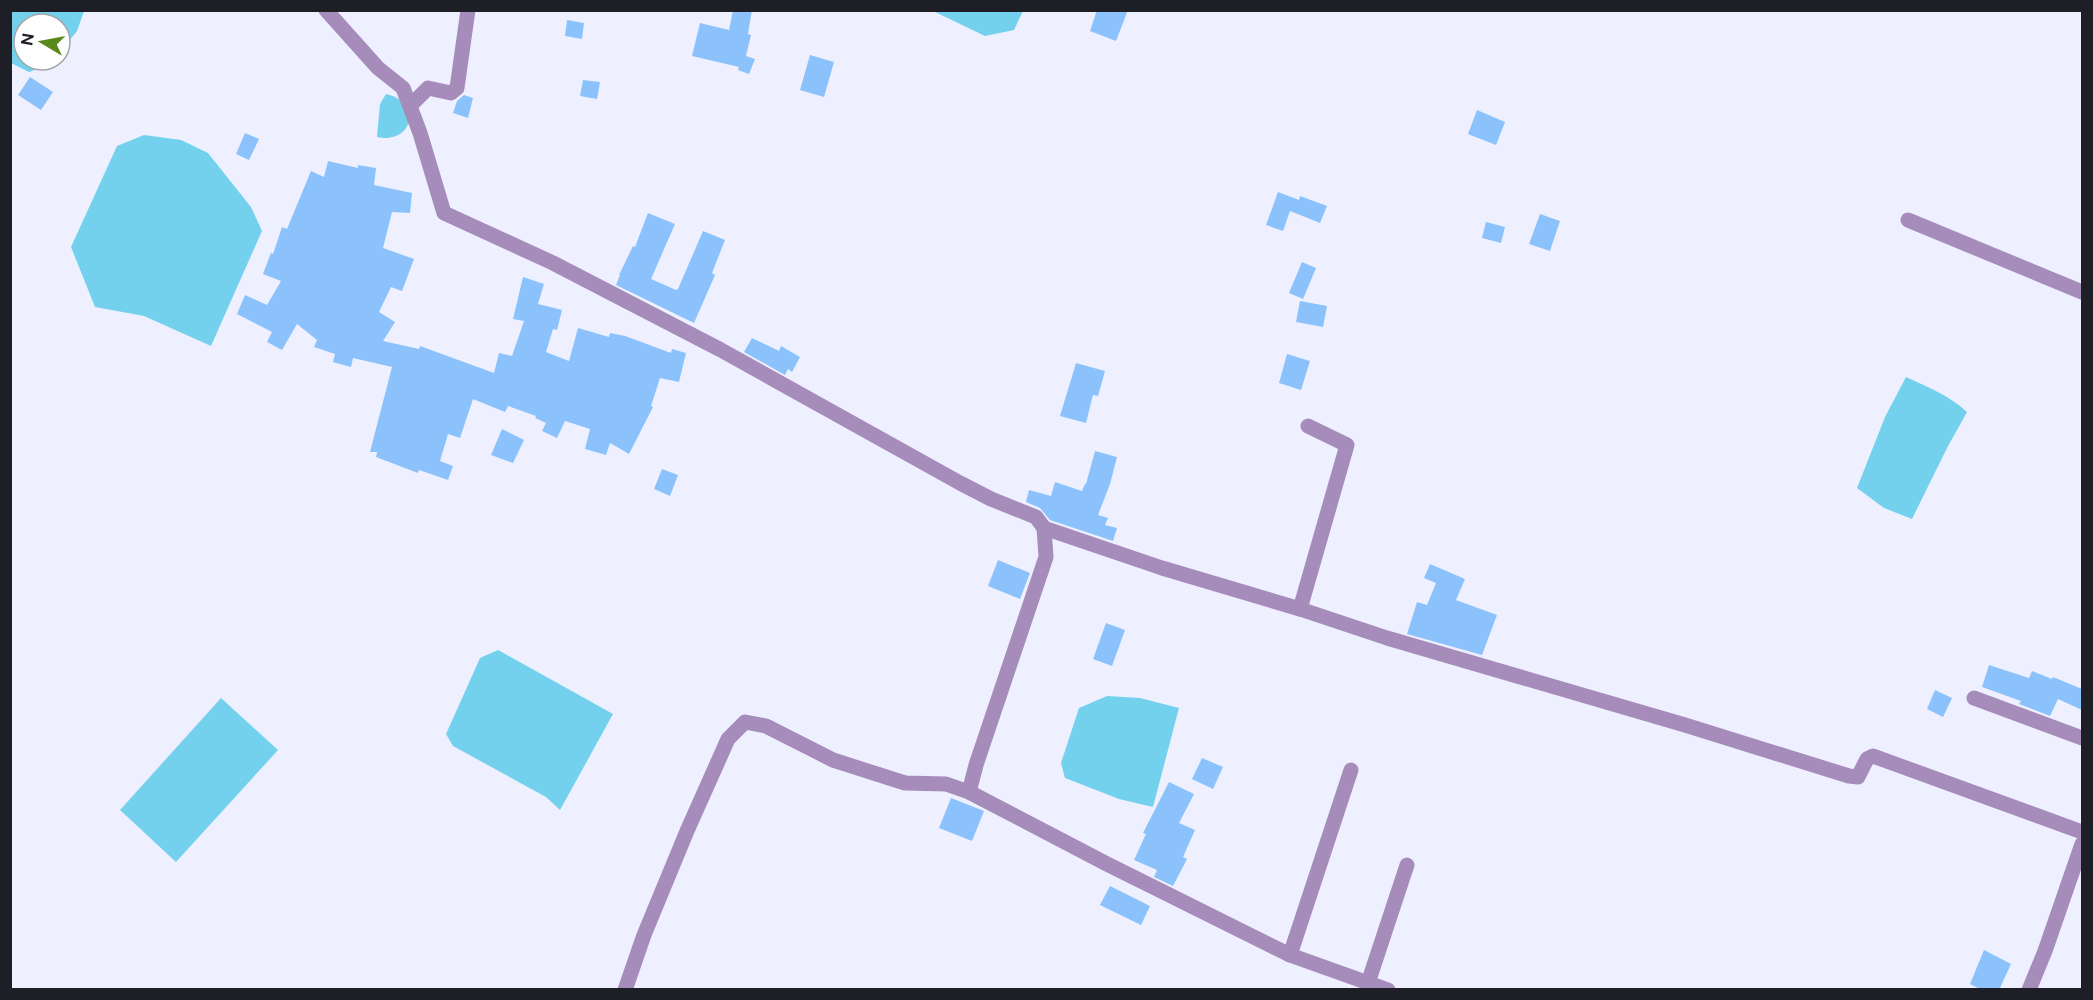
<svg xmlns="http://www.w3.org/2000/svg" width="2093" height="1000" viewBox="0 0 2093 1000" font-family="'Public Sans',sans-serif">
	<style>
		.water { fill: #73d1ee }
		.building { fill: #8cc2fb }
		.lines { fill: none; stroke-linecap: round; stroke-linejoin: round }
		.minor { stroke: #a68cba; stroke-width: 15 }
	</style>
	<rect width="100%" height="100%" fill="#eef0ff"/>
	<g class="water">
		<polygon points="11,10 84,10 84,11 77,31 60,52 60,24 24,24 24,60 53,60 49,65 29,72 11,63"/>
		<polygon points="933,11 1023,11 1014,30 985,36"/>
		<path d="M386,94C391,95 396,97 400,100C421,119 403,143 377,137L380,104Z"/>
		<polygon points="144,135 181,140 208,153 251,207 262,231 211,346 144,316 95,307 71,247 117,146"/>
		<path d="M1906,377C1928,387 1950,396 1967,412L1947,448L1912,519L1884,508L1857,488L1885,417Z"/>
		<polygon points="498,650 613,714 560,810 546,797 453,746 446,734 480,658"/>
		<polygon points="1107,696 1140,698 1179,708 1153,807 1119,799 1065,778 1061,763 1079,708"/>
		<polygon points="221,698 278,750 176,862 120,810"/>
	</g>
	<g class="building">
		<polygon points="733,10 752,10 748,34 751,35 746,56 755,59 749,74 738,70 739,67 692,56 700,23 729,30"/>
		<polygon points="1097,10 1128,10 1116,41 1090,31"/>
		<polygon points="567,20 584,23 582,39 565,36"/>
		<polygon points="810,55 834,62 824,97 800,90"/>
		<polygon points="30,77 53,92 41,110 18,95"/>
		<polygon points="583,80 600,82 597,99 580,96"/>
		<polygon points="464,95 473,98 468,118 453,113 457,101"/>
		<polygon points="1477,110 1505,122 1496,145 1468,134"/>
		<polygon points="245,133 259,139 249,160 236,154"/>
		<polygon points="328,161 358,168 358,165 376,168 374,185 412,193 410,213 392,212 383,248 414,259 402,291 391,287 379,312 395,322 383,341 419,349 420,346 494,373 499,353 512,356 524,321 513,319 523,277 544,284 538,304 562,310 557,330 553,329 546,352 569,361 578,328 609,337 610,333 625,336 671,353 672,349 686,353 679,382 660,378 651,406 653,407 629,454 610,443 606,455 585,449 590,429 565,421 557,438 542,431 546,423 535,418 536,416 508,406 505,412 473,399 460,438 448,434 440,461 453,466 448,480 419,470 418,473 376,457 377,452 370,452 392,367 353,358 351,367 333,362 335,354 314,347 317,340 297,324 282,350 267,342 272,332 237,314 245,295 267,305 281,281 263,274 271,253 273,254 282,227 287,229 311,171 324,177"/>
		<polygon points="1278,192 1299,200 1300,196 1327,206 1320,223 1290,211 1283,231 1266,225"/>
		<polygon points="648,213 675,224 651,279 676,290 678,289 703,231 725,240 712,273 715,275 694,323 616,285 620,275 619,275 633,246 635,247"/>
		<polygon points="1540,214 1560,221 1550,251 1529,244"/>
		<polygon points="1486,222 1505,227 1501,243 1482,238"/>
		<polygon points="1302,262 1316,268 1303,299 1289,293"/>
		<polygon points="1300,301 1327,306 1323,327 1296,322"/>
		<polygon points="752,338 779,351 781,346 800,357 792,372 788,369 785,375 744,352"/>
		<polygon points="1287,354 1310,361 1301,390 1279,383"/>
		<polygon points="1076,363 1105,371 1098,396 1093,395 1086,423 1060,416"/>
		<polygon points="502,429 524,440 513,463 491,455"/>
		<polygon points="1095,451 1117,457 1110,484 1098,515 1108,518 1105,525 1117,528 1113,541 1050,520 1040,508 1026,502 1029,490 1051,496 1055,482 1082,491 1085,484 1086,484"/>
		<polygon points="662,469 678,475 670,496 654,489"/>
		<polygon points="998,560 1030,573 1020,599 988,586"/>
		<polygon points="1430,564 1465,579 1456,600 1497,615 1482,655 1407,634 1417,602 1427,605 1436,583 1424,578"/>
		<polygon points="1106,623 1125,630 1112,666 1093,659"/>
		<polygon points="1989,665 2029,678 2032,671 2052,679 2053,677 2082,689 2082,710 2058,699 2050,716 2019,704 2021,701 1982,687"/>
		<polygon points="1935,690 1952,698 1943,717 1927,709"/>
		<polygon points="1202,758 1223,767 1213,789 1192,779"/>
		<polygon points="1169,782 1194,794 1179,823 1195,830 1183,857 1187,859 1173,886 1154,877 1157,870 1134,860 1146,834 1143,833"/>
		<polygon points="951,798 984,811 972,841 939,828"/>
		<polygon points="1110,886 1150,906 1141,925 1100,905"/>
		<polygon points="1984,950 2011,964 1999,990 1982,990 1970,984"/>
	</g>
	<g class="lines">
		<g class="minor">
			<polyline points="326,10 378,68 403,88 420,133 444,213 553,263 721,350 960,483 991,499 1036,517 1044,528 1046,557 976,765 969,792 1107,864 1290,955 1388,990"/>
			<polyline points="410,106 428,88 451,93 457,88 468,10"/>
			<polyline points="1908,220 2082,292"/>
			<polyline points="1044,528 1162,568 1300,609 1387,638 1685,725 1849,776 1858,777 1867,759 1873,756 2082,832"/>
			<polyline points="1300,609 1347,445 1308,426"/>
			<polyline points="1974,698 2082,738"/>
			<polyline points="1290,955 1351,770"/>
			<polyline points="1368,983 1407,865"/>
			<polyline points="625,990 644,935 687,831 728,739 745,722 766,726 833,760 905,783 946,784 969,792"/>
			<polyline points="2029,990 2045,951 2082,844"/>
		</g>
	</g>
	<rect width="2093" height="1000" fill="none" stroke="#1e1f26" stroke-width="24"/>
	<g transform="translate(42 42) rotate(280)"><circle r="28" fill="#fefefe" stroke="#a4a5a8" stroke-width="1.5"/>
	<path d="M0-4.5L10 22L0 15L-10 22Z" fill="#5a891b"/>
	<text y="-9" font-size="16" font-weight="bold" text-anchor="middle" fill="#1e1f26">N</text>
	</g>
</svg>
